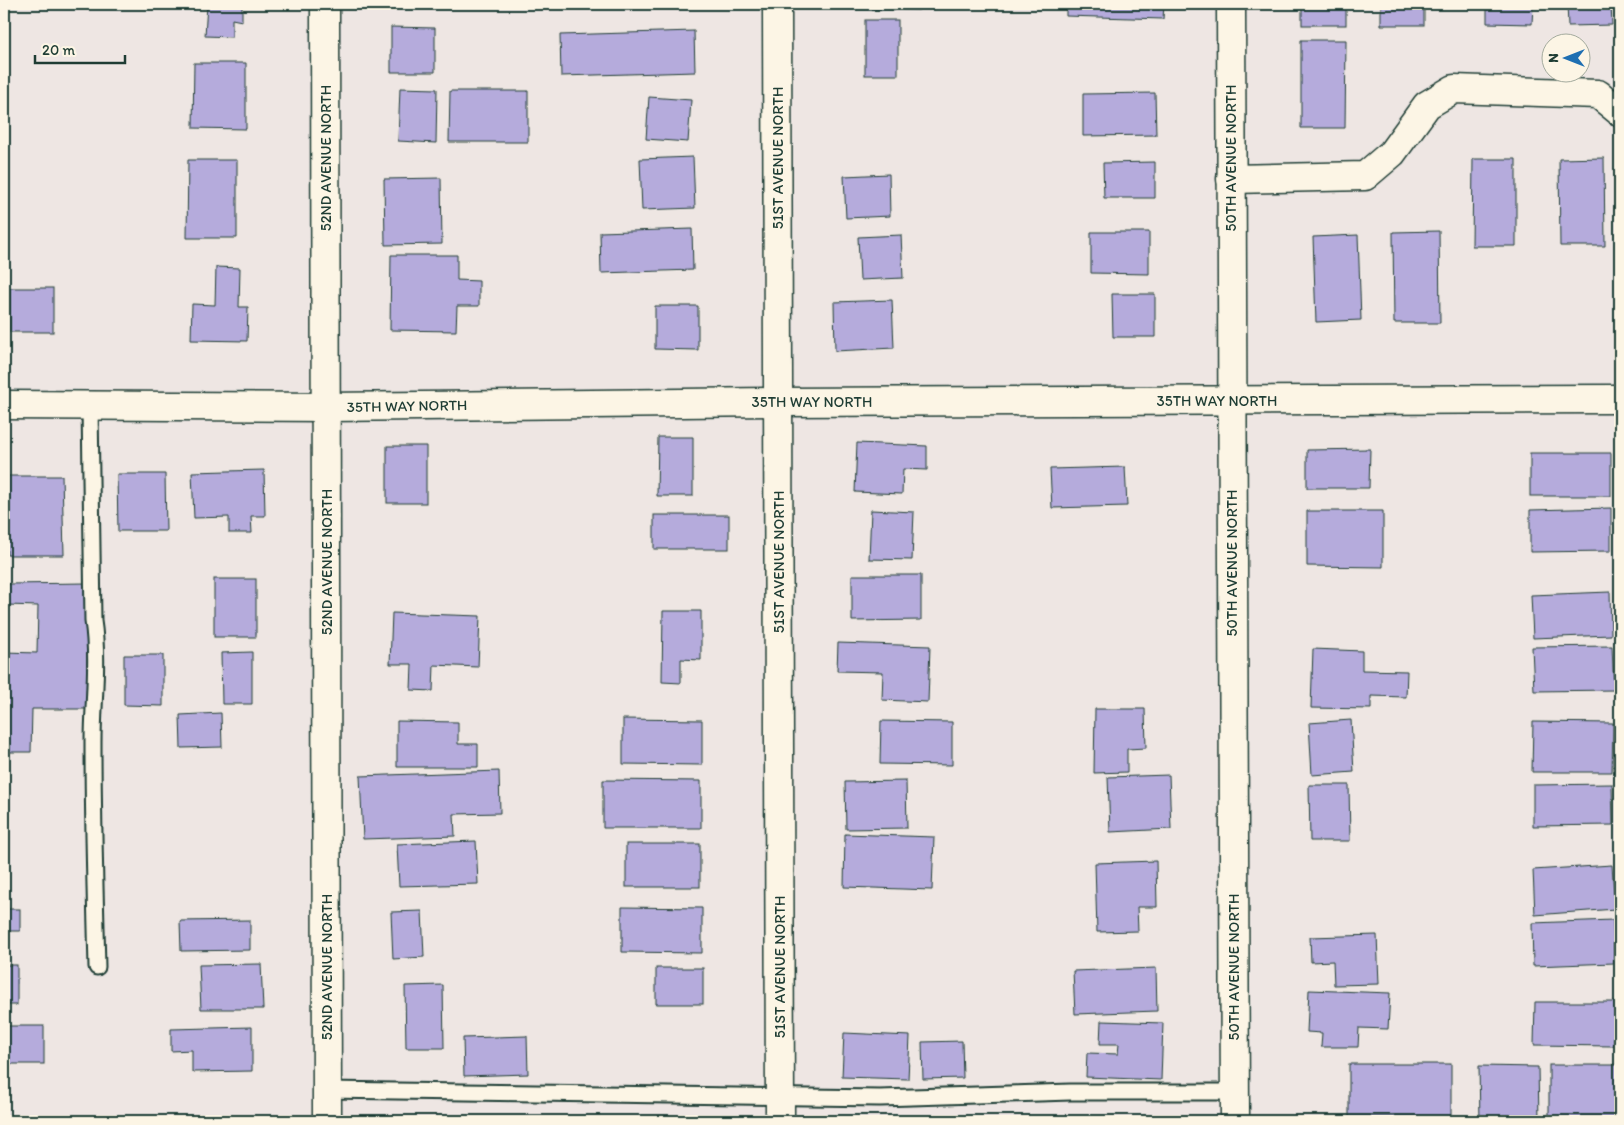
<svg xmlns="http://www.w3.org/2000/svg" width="1624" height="1125" viewBox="0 0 1624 1125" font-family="Itim,sans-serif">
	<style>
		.building { fill: #b5abdc; stroke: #1f3d34 }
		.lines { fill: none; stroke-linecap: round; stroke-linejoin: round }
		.service-casing { stroke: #1f3d34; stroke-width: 19 }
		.minor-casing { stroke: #1f3d34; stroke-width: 31 }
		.service { stroke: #fcf5e5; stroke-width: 15 }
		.minor { stroke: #fcf5e5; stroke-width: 28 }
		.labels { text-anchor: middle; stroke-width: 5; stroke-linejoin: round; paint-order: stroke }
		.street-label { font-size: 15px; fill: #1f3d34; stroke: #fcf5e5 }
	</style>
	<rect width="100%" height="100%" fill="#eee6e3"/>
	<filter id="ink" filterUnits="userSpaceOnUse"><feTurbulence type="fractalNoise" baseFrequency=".02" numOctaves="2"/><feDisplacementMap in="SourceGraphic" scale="10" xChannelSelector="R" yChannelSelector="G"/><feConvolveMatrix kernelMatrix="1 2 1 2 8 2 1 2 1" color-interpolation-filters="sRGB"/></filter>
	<g filter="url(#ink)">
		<g class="building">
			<polygon points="4,4 5,4 6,69 4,69"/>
			<polygon points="207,4 242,4 242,21 232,19 232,37 205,36"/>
			<polygon points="636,4 670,4 670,9 636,8"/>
			<polygon points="856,4 919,4 919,10 856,9"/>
			<polygon points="1066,4 1164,4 1163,19 1066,16"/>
			<rect x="1302" y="4" width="44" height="21"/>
			<rect x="1381" y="4" width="43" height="21"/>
			<polygon points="1487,4 1533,4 1532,24 1487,23"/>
			<polygon points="1567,4 1611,4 1612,25 1568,26"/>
			<rect x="865" y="20" width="33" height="55"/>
			<polygon points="391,27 435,28 435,72 391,72"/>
			<polygon points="694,31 695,72 561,76 560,35"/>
			<polygon points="1301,40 1346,40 1345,128 1301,128"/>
			<polygon points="194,63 246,63 246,129 193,128"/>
			<polygon points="400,88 437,89 436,143 398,141"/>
			<polygon points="450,91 528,91 528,142 449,142"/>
			<polygon points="1155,93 1156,135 1083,136 1083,94"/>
			<polygon points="649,97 691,100 688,142 646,139"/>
			<polygon points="693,157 695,208 642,210 640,159"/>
			<polygon points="1604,158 1605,246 1560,246 1559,159"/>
			<polygon points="1473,159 1516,159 1516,246 1472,246"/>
			<polygon points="188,160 237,160 237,238 187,238"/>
			<polygon points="1155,162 1155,198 1104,198 1103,163"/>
			<polygon points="889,174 890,216 846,218 844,176"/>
			<polygon points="441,178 442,244 385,245 384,179"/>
			<polygon points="692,229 693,270 601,273 600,232"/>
			<polygon points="1439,231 1440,323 1394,323 1393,232"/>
			<polygon points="1091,232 1149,232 1149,274 1091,273"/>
			<polygon points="901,235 903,278 860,280 858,237"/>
			<polygon points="1358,235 1361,320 1316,322 1313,237"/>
			<polygon points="391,255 457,255 457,280 479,281 479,306 457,306 456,331 390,330"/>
			<polygon points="216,267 240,268 239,307 248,307 247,341 191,340 192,304 215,305"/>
			<rect x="10" y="288" width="43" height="44"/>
			<polygon points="1112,294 1155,294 1155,337 1113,337"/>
			<polygon points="892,300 894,348 835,351 834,302"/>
			<polygon points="655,306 698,306 698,350 655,349"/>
			<polygon points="658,437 693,437 693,496 657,496"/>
			<polygon points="857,443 927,446 927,470 903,469 902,494 855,492"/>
			<rect x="387" y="446" width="39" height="57"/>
			<polygon points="1370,449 1369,488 1307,488 1307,450"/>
			<rect x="1530" y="453" width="81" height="43"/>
			<polygon points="1125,467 1127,506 1052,508 1050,469"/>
			<polygon points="264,470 265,516 251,516 252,533 229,533 229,517 194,518 192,472"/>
			<polygon points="117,474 165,474 166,531 118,531"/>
			<polygon points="5,476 62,476 64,555 7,555"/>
			<polygon points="1611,508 1611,551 1530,552 1530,510"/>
			<polygon points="871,510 914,512 912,560 869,559"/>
			<polygon points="1307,511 1383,511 1383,567 1307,566"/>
			<rect x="654" y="515" width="75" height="34"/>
			<polygon points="852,575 921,575 921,620 852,621"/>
			<rect x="214" y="579" width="42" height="58"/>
			<polygon points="88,583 86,709 32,709 31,752 4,752 4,652 37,653 38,606 7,605 8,584"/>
			<polygon points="1610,592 1611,635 1533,638 1531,595"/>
			<polygon points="663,611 701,611 701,660 681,659 681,683 662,682"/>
			<polygon points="392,613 480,616 478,667 434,665 433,691 411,690 412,664 390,664"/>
			<polygon points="838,643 930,646 928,702 882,700 883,672 837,671"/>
			<polygon points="1612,646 1614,690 1534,691 1532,647"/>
			<polygon points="1313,649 1362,651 1362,670 1407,671 1406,697 1371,696 1371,709 1311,708"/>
			<polygon points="252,652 252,704 222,704 221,653"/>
			<polygon points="124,655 163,655 163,706 124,705"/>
			<polygon points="1095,709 1145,709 1146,748 1127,749 1127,772 1094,773"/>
			<polygon points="221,713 222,747 181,748 180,715"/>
			<polygon points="623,719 702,720 702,765 623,764"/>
			<polygon points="1351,720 1354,772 1312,775 1309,723"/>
			<polygon points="397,721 458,722 458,744 478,744 478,767 397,767"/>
			<polygon points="881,721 952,722 952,765 880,764"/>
			<polygon points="1533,722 1613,723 1612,772 1532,772"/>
			<polygon points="499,771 500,813 454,814 455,836 363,839 360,776"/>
			<polygon points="1169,775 1171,829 1110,832 1108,777"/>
			<polygon points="603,780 701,781 701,828 603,828"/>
			<polygon points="906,781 907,828 846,829 845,782"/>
			<polygon points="1612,784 1613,825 1533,826 1533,785"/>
			<polygon points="1309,785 1349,785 1350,841 1310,841"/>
			<polygon points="845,834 934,837 932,890 844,887"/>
			<polygon points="476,841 478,884 399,886 397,844"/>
			<rect x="626" y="844" width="74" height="43"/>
			<polygon points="1156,861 1157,907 1137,907 1138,931 1097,932 1095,863"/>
			<polygon points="1612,865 1615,909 1535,915 1533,870"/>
			<polygon points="622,907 702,908 702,953 622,952"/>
			<rect x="4" y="909" width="16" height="22"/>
			<polygon points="422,911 424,957 393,959 391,912"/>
			<polygon points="250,920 250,950 181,951 180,921"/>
			<polygon points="1613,920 1614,963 1533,966 1532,923"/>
			<polygon points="1377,935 1379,984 1334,985 1333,961 1311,962 1310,937"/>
			<polygon points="261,964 263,1009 201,1009 199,965"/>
			<rect x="4" y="965" width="13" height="40"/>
			<rect x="656" y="968" width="47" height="36"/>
			<polygon points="1156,968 1157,1011 1075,1014 1073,971"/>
			<polygon points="443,985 444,1048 406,1048 405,986"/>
			<polygon points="1309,990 1390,993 1388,1029 1359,1028 1358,1047 1321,1047 1322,1033 1307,1032"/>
			<polygon points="1535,1002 1615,1002 1614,1046 1534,1045"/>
			<polygon points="1101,1021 1163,1023 1161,1080 1086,1077 1087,1053 1118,1054 1119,1044 1100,1044"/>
			<rect x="4" y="1026" width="40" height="38"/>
			<polygon points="252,1027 252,1071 192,1072 192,1050 171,1051 171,1029"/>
			<polygon points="844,1033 910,1036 908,1079 842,1077"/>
			<polygon points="527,1036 528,1074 464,1076 463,1038"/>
			<polygon points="962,1041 963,1078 923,1079 922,1042"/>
			<rect x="1349" y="1064" width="102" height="53"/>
			<rect x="1549" y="1065" width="71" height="53"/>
			<polygon points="1479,1066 1538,1067 1539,1121 1480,1121"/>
			<polygon points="839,1120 887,1121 839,1121"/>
		</g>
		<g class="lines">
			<g class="service-casing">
				<g id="service">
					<path d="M90,406L93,621C99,660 93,702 93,742C93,817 95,892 97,967"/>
					<polyline points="327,1090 880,1098 1070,1092 1235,1092"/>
				</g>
			</g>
			<g class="minor-casing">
				<g id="minor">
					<polyline points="325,4 327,1121"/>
					<polyline points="777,4 780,1121"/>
					<polyline points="1231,4 1235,1121"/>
					<polyline points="1231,179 1365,176 1392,153 1427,105 1454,89 1598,94 1620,112"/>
					<polyline points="4,405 328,407 778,402 1620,399"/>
				</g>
			</g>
			<use href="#service" class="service"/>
			<use href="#minor" class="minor"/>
		</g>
	</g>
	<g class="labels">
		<g class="street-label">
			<text transform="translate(326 158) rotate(-90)" y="5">52ND AVENUE NORTH</text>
			<text transform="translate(778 158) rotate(-90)" y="5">51ST AVENUE NORTH</text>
			<text transform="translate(1231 158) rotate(-90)" y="5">50TH AVENUE NORTH</text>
			<text x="1217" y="406">35TH WAY NORTH</text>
			<text x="812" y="407">35TH WAY NORTH</text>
			<text transform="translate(407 406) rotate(-1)" y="5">35TH WAY NORTH</text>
			<text transform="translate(327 562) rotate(-90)" y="5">52ND AVENUE NORTH</text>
			<text transform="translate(779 562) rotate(-90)" y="5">51ST AVENUE NORTH</text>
			<text transform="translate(1232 563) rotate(-90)" y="5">50TH AVENUE NORTH</text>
			<text transform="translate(327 967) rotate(-90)" y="5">52ND AVENUE NORTH</text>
			<text transform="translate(780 967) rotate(-90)" y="5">51ST AVENUE NORTH</text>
			<text transform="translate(1234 967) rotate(-90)" y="5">50TH AVENUE NORTH</text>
		</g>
	</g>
	<rect width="1624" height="1125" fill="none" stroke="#fcf5e5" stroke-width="20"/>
	<rect x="10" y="10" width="1604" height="1105" fill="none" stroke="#1f3d34" stroke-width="2" filter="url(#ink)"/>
	<g transform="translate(1566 58) rotate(270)"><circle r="24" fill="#fcf5e5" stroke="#a4ab9e"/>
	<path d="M0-4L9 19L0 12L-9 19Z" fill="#1f6fb2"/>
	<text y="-8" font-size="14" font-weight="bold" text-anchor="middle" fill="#1f3d34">N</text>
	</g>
	<path d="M35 55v8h90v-8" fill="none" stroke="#1f3d34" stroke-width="2.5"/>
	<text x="42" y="55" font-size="15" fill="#1f3d34" stroke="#fcf5e5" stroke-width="4" paint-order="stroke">20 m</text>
</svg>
